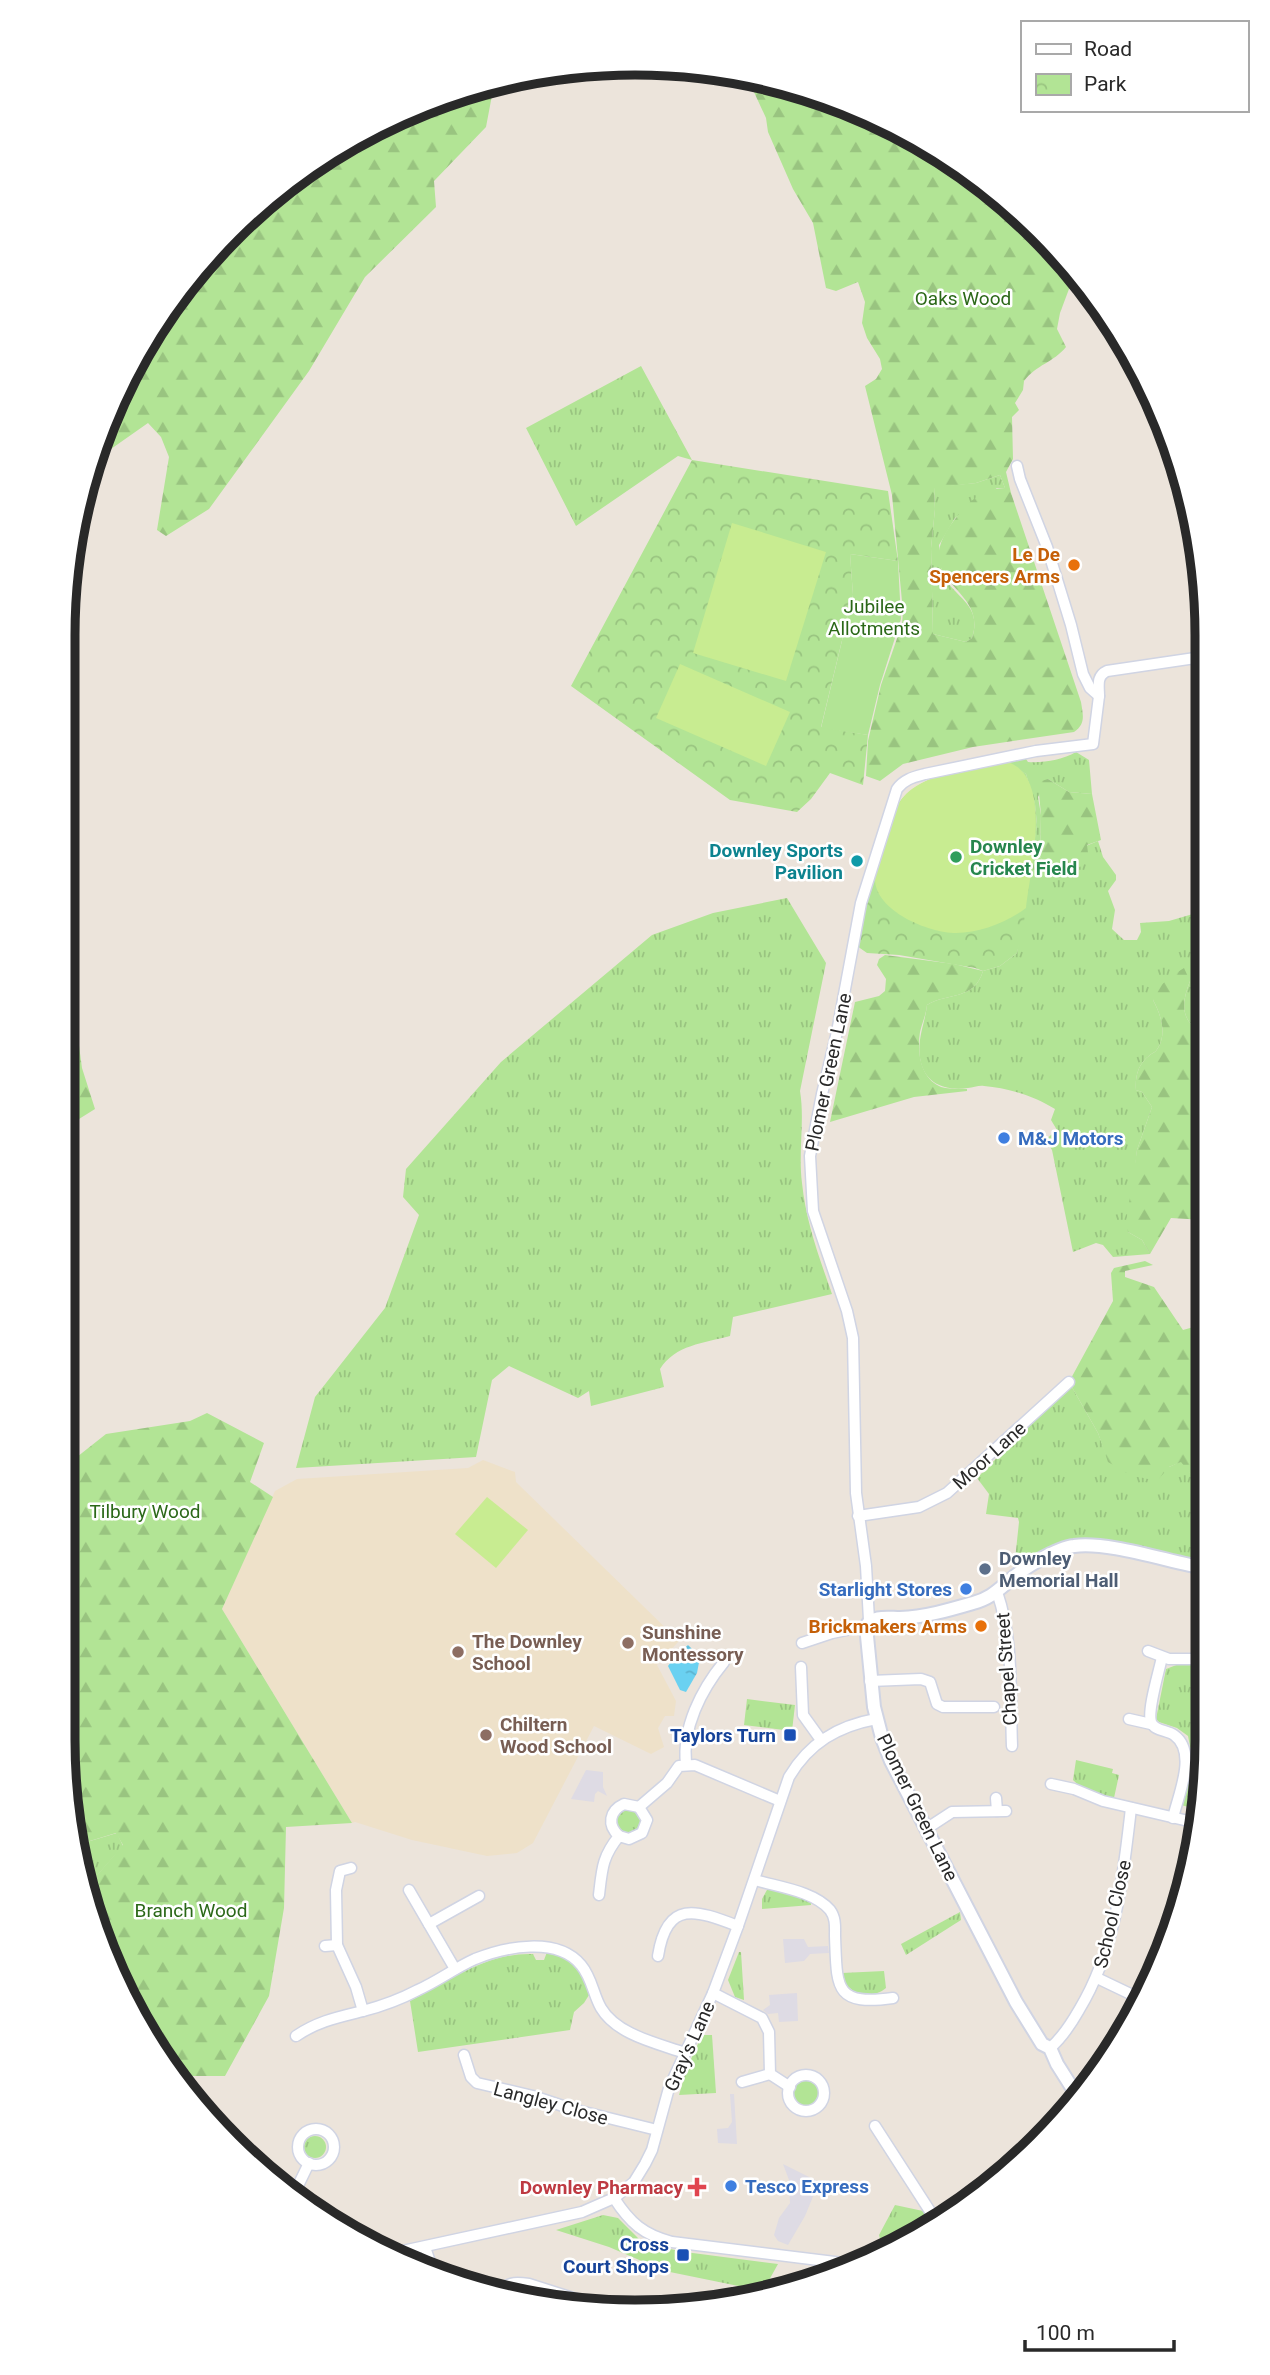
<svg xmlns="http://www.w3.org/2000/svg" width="1270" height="2375" viewBox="0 0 1270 2375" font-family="Roboto,sans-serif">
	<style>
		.industrial { fill: #dedbe4 }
		.education { fill: #eee1c9 }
		.grass { fill: url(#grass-tufts) }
		.forest { fill: url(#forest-firs); fill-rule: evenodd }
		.park { fill: url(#park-crowns) }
		.garden { fill: #b2e495 }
		.pitch { fill: #c8ec91 }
		.water { fill: url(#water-ripples) }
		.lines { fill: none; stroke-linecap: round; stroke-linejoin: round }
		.minor-casing { stroke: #d0d4e3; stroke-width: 13 }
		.tertiary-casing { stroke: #d0d4e3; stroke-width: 16 }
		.minor { stroke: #fff; stroke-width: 10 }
		.tertiary { stroke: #fff; stroke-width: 12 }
		.food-dot { fill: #e8710a; stroke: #fff; stroke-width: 2.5 }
		.leisure-dot { fill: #2e9e5b; stroke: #fff; stroke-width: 2.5 }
		.culture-dot { fill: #0f9aa8; stroke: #fff; stroke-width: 2.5 }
		.shop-dot { fill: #3f7fe0; stroke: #fff; stroke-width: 2.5 }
		.service-dot { fill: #5c6f8a; stroke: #fff; stroke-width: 2.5 }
		.education-dot { fill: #8d6e63; stroke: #fff; stroke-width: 2.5 }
		.transit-dot { fill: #1a4fb4; stroke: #fff; stroke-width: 2.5 }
		.health-dot { fill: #e0444e; stroke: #fff; stroke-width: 2.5 }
		.labels { text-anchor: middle; stroke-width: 5; stroke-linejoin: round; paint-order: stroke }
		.park-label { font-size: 19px; fill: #2b6818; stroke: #fff }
		.food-label { font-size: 19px; font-weight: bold; fill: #c56008; stroke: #fff; text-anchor: end }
		.leisure-label { font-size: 19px; font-weight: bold; fill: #27864d; stroke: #fff; text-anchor: start }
		.culture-label { font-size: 19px; font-weight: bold; fill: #0d838f; stroke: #fff; text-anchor: end }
		.street-label { font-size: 19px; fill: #292929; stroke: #fff }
		.shop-label { font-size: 19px; font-weight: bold; fill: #366cbe; stroke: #fff; text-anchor: start }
		.service-label { font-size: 19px; font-weight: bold; fill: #4e5e75; stroke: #fff; text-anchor: start }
		.education-label { font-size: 19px; font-weight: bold; fill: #785e54; stroke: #fff; text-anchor: start }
		.transit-label { font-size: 19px; font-weight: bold; fill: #164399; stroke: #fff; text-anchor: end }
		.health-label { font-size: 19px; font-weight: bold; fill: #be3a42; stroke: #fff; text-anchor: end }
		.rim { fill: none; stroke: #292929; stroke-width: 9 }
	</style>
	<defs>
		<pattern id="grass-tufts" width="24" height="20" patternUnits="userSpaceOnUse" patternTransform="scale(1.75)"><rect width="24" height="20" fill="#b2e495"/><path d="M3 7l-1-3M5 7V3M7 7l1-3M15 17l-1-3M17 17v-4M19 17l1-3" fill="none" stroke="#99c480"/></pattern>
		<pattern id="forest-firs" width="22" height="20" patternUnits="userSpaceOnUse" patternTransform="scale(1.75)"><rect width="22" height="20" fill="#b2e495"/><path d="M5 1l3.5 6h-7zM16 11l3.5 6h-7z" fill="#99c480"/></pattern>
		<pattern id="park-crowns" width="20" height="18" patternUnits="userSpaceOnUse" patternTransform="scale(1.75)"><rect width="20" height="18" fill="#b2e495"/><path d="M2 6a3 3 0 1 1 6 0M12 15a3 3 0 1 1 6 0" fill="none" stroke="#99c480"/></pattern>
		<pattern id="water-ripples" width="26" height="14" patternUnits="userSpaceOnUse" patternTransform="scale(1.75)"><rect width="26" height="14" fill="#6ad1f1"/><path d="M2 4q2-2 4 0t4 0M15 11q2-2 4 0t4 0" fill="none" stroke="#5cb3cf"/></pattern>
	</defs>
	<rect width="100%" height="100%" fill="#ece4db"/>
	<g class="industrial">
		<polygon points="586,1770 603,1772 603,1787 607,1796 598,1791 595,1794 594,1802 571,1799"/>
		<polygon points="783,1939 804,1939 808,1947 828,1946 829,1953 810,1954 804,1961 785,1963"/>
		<polygon points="797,1993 798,2021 779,2022 778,2013 768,2014 763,2010 770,2005 769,1995"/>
		<polygon points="730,2094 734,2094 737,2144 718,2143 717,2129 728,2128 732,2122"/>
		<polygon points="783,2164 819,2182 805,2216 788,2245 778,2241 774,2235 779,2218 790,2203 789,2180"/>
	</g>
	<polygon class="education" points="483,1460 515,1472 516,1482 679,1641 657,1665 676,1701 674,1716 665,1716 658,1728 664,1747 651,1754 594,1726 533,1843 517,1853 487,1856 412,1840 355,1822 352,1823 222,1609 275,1491 297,1479 468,1468"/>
	<g class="grass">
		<polygon points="641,366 692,460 678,456 576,526 526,428"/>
		<path d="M1000,475L1005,488H997L955,518L939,545C940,553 940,566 943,574C954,599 983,603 972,638L966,642L933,634L931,548L935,509L934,487L976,483Z"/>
		<path d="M1076,752L1089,760L1092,794L1069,792L1048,779L1038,797L1041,815L1040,857L1044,863L1098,841L1103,857L1116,875V880L1108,891L1115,910L1112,929L1124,940H1137L1141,932L1140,923L1169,921L1203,911L1204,1034C1180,1021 1181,1004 1190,981L1153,1000C1161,1015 1167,1033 1158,1048C1155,1053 1154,1052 1150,1055C1138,1064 1135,1076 1136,1090L1142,1092L1152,1107L1137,1150L1128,1232L1142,1240L1150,1254L1113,1257L1103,1245L1096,1243L1073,1252L1052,1150L1045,1140L1057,1130L1051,1120L1055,1109C1035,1096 1008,1088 984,1086C979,1085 973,1088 968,1088C945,1091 924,1084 920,1058C917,1039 925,1023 927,1005C948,992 974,1001 983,971L1000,966L1017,953L1037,825L1035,804L1026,774L1005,761L1024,756L1028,762C1044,763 1062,760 1076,752Z"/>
		<path d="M787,898L826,963L800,1091C805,1121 798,1152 802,1183C806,1222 819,1257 832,1294L733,1317L730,1336C704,1343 675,1345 660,1369L664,1387L591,1406L589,1391L578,1398L509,1366L492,1380L476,1457L296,1468L315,1397L385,1308L419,1215L403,1197L406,1169L501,1062L652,935L713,913Z"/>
		<polygon points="1069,1382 1098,1433 1109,1462 1169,1467 1182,1461 1193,1477 1205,1484 1205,1562 1077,1540 1058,1545 1014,1569 1019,1522 1018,1518 986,1514 989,1494 977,1478 1063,1391"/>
		<polygon points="1179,1664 1205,1664 1206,1777 1200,1810 1181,1805 1192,1756 1188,1736 1177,1728 1159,1722 1156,1719 1166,1669"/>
		<polygon points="747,1699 795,1705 792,1731 744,1725"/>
		<path d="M1076,1760L1113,1769L1112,1773L1119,1775L1114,1798C1099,1795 1084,1792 1073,1780Z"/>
		<circle cx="628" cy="1820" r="13"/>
		<polygon points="117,1833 123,1846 87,1887 80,1844"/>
		<polygon points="768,1888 811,1900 811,1905 762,1909 762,1899"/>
		<polygon points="960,1912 961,1920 906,1955 901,1944"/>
		<path d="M547,1952C573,1957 583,1971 589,1995L584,2003L574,2012L570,2030L418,2052L410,2001C448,1981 488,1952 533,1954L536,1960H544Z"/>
		<polygon points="739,1952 741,1952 744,2000 735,1997 728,1980"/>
		<path d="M884,1971L886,1988C871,2001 844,1994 842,1973Z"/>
		<polygon points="702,2035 712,2035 716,2093 679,2095 687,2068"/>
		<circle cx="806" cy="2092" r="14"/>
		<circle cx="315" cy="2147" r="11"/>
		<polygon points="895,2205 923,2211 931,2222 884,2254 879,2235"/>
		<polygon points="603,2215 618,2218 638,2238 650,2245 685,2252 778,2264 763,2291 665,2271 609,2247 556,2230"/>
	</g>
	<g class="forest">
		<path d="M747,77L783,83L888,122L1012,205L1075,273L1060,313L1057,329L1066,347C1054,362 1036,365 1024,381L1023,390L1015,403L1019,410L1012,417L1013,459L1006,472L1011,493L1081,702C1083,715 1086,724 1074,732L973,747L903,764L880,781L866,776L868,741L881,685L902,624L903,612L892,495L865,386L876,379L882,369L880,359L867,338L862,323L865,302L858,282L836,291L826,288L813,223L793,189L768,132L766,118ZM1000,475L1005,488C986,488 971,499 959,514C900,584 990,584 972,638L966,642L933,634L931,548L935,509L934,488L976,483Z"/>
		<polygon points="486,85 493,90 486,127 434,181 436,207 365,277 309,371 209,509 166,536 157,530 169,457 161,437 148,423 91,463 122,382 181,286 258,205 285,185 410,112 452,93"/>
		<polygon points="1048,779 1069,792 1092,794 1101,840 1087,845 1088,853 1082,866 1072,870 1051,871 1040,857 1041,815 1038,782"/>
		<polygon points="64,933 82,1068 95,1109 71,1124 64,1134"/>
		<path d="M885,955L954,964L983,971C974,1001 948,992 927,1005C926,1015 922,1023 920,1032C917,1051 920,1077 939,1086C947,1090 958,1088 967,1089V1091L914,1097L830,1122L855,1002L879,996L885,991L886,979L877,965L879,959Z"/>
		<path d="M1184,968L1190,981C1181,1004 1180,1021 1204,1034V1220L1171,1218L1150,1254L1142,1240L1128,1232L1126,1223L1137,1150L1152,1107L1142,1092L1136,1090C1135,1076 1138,1064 1150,1055C1154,1052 1155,1053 1158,1048C1167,1033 1161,1015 1153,1000C1158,984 1170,977 1184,968Z"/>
		<polygon points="1145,1261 1153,1265 1125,1271 1125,1277 1154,1287 1183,1330 1204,1324 1205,1484 1193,1477 1181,1462 1169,1467 1157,1481 1130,1475 1108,1462 1098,1433 1069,1382 1113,1301 1111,1273 1114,1268"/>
		<polygon points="207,1413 264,1443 250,1482 273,1497 222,1609 352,1823 286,1827 284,1908 269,1996 225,2076 175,2076 93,1924 87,1887 123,1845 116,1833 80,1844 63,1740 63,1468 106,1434 190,1421"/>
	</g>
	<g class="park">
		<polygon points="692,460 888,491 898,561 850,554 853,595 821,727 868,735 863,785 830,773 811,799 797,812 730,800 571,686"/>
		<path d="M1009,762L1026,774L1035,804L1037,825L1023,929L1017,953L1000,966L983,971L975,968L899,955L867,953L857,946L869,887L875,877C880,860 890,816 898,804C921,771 973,769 1009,762Z"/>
		<path d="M1206,1688V1717L1196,1723C1188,1712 1195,1695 1206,1688Z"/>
	</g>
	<polygon class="garden" points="850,554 898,561 901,619 880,685 868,735 821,728 853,595"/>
	<g class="pitch">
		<polygon points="732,523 826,552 786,681 693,653"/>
		<polygon points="680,664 790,712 766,766 656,718"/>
		<path d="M1005,761C1055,775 1030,869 1026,908C1008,922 980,933 956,933C928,933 873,910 875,877C875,864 884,848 888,836C893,818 896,800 912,789C937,771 975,768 1005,761Z"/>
		<polygon points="487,1497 528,1530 496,1568 455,1534"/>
	</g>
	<polygon class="water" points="688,1645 700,1657 697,1673 686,1692 680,1690 668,1666 676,1655"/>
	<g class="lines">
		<g class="minor-casing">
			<g id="minor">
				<path d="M1099,696C1099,686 1096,676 1107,671L1202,657"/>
				<polyline points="858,1516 919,1507 947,1493 1069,1382"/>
				<path d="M997,1592C1014,1641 1010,1695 1012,1746"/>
				<path d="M869,1620L866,1566L856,1493L853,1338L847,1311L813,1211L810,1156L822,1094L837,1032L861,903L897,789C904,779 914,777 925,774L1036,751L1093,744L1099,696L1090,688L1083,674L1071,625L1047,547L1020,479L1017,466"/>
				<polyline points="802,1643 832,1633 866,1626"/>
				<polyline points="1148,1651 1169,1659 1205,1659"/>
				<path d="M1162,1657C1159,1672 1147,1710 1151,1722C1154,1731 1167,1730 1174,1735C1198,1752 1178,1795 1173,1818"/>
				<polyline points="801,1667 803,1715 821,1740"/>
				<polyline points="870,1681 921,1679 930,1682 937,1704 943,1707 994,1707"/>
				<polyline points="1129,1719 1151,1724"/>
				<path d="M686,1764C682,1728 701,1690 724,1662"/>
				<polyline points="1051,1784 1074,1789 1103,1801 1197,1823"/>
				<polyline points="996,1798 997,1811"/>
				<polyline points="926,1829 952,1812 1006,1811"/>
				<path d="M619,1836C607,1825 609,1811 624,1804L639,1807"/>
				<path d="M351,1868L340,1871L336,1890L337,1945L356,1987L363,2011C382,2006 401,1999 418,1990C438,1981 455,1968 475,1959C505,1947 557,1936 581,1965C592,1978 593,1994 601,2008C617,2035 657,2043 685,2053"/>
				<path d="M755,1880C778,1887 814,1891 830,1910C836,1918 835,1927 835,1936C837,1988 834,2006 893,1998"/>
				<polyline points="409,1890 455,1969"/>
				<path d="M599,1895C602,1869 602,1857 619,1836L629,1839L642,1833L647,1820L639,1807L667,1783L679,1766L695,1765L780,1801"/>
				<polyline points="429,1924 479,1896"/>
				<polyline points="325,1946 337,1945"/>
				<path d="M658,1956C667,1899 696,1910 738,1926"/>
				<polyline points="1097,1978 1143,2000"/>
				<polyline points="713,1993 762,2018 769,2032 770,2074 790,2087"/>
				<path d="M296,2036C318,2021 339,2017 363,2011"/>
				<path d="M1050,2048C1062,2038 1071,2024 1079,2010C1116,1949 1123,1878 1131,1808"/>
				<polyline points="464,2055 471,2077 477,2083 533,2096 572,2109 657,2130"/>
				<circle cx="806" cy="2093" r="18"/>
				<polyline points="742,2082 770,2074"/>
				<polyline points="875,2126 935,2219"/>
				<circle cx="316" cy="2147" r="18"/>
				<polyline points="294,2194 309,2163"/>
				<path d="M614,2198C630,2223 644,2235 672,2242L851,2264"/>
				<polyline points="425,2247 432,2268"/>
				<path d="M398,2252L582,2212L614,2198L634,2182L645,2164L652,2150L669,2088L713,1993L738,1926L789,1777C809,1743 838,1726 876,1719"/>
				<path d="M498,2294C507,2282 514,2282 529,2284L598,2306"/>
			</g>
		</g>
		<g class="tertiary-casing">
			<path id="tertiary" d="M1076,2094L1057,2064L1050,2048L1042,2044L1016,2002L891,1761L882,1738L874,1707L866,1626C873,1615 888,1618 900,1618C925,1617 949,1610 973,1603C989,1599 997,1591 1009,1581C1022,1569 1056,1548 1074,1546C1108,1541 1169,1562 1205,1568"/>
		</g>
		<use href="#minor" class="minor"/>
		<use href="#tertiary" class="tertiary"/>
	</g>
	<g class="food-dot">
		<circle cx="1074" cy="565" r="7"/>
		<circle cx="981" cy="1626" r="7"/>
	</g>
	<circle class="leisure-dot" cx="956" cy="857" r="7"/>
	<circle class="culture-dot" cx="857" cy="861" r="7"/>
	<g class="shop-dot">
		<circle cx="1004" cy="1138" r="7"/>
		<circle cx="966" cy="1589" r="7"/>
		<circle cx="731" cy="2186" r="7"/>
	</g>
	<circle class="service-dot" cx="985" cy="1569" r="7"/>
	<g class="education-dot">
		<circle cx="628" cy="1643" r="7"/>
		<circle cx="458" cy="1652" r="7"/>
		<circle cx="486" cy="1735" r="7"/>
	</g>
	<g class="transit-dot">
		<rect x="783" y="1728" width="14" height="14" rx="3.5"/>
		<rect x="676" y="2248" width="14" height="14" rx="3.5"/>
	</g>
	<path class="health-dot" d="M693.5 2176.5h7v7h7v7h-7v7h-7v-7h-7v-7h7z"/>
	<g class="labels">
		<g class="park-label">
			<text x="963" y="305">Oaks Wood</text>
			<text x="874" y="613">Jubilee<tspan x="874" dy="22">Allotments</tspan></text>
			<text x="145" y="1518">Tilbury Wood</text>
			<text x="191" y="1917">Branch Wood</text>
		</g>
		<g class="food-label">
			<text x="1060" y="561">Le De<tspan x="1060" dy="22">Spencers Arms</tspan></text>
			<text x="967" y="1633">Brickmakers Arms</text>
		</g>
		<g class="leisure-label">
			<text x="970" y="853">Downley<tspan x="970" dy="22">Cricket Field</tspan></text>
		</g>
		<g class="culture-label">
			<text x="843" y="857">Downley Sports<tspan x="843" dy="22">Pavilion</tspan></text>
		</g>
		<g class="street-label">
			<text transform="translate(828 1072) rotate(-78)" y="7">Plomer Green Lane</text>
			<text transform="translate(989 1455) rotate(-42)" y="7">Moor Lane</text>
			<text transform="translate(1006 1669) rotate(-94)" y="7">Chapel Street</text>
			<text transform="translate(918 1807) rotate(64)" y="7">Plomer Green Lane</text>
			<text transform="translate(1112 1914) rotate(-77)" y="7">School Close</text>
			<text transform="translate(689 2046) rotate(-66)" y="7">Gray's Lane</text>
			<text transform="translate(551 2103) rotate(15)" y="7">Langley Close</text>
		</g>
		<g class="shop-label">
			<text x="1018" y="1145">M&amp;J Motors</text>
			<text x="952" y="1596" text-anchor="end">Starlight Stores</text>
			<text x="745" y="2193">Tesco Express</text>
		</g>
		<g class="service-label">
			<text x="999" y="1565">Downley<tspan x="999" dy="22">Memorial Hall</tspan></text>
		</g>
		<g class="education-label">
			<text x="642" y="1639">Sunshine<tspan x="642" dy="22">Montessory</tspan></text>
			<text x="472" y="1648">The Downley<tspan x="472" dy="22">School</tspan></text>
			<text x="500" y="1731">Chiltern<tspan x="500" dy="22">Wood School</tspan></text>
		</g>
		<g class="transit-label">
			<text x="776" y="1742">Taylors Turn</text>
			<text x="669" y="2251">Cross<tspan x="669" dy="22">Court Shops</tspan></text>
		</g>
		<g class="health-label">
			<text x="683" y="2194">Downley Pharmacy</text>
		</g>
	</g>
	<path d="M0 0H1270V2375H0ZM635 75H635A560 560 0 0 1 1195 635V1740A560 560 0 0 1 635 2300H635A560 560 0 0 1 75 1740V635A560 560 0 0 1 635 75Z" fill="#fff" fill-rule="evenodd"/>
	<path class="rim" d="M635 75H635A560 560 0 0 1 1195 635V1740A560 560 0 0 1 635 2300H635A560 560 0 0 1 75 1740V635A560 560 0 0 1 635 75Z"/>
	<rect x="1021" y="21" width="228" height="91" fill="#ffffff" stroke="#a9a9a9" stroke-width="2"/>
	<rect x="1036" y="44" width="35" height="10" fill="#ffffff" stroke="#a9a9a9" stroke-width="2"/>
	<text x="1084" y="56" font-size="21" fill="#292929">Road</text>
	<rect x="1036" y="74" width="35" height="21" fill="url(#park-crowns)" stroke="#a9a9a9" stroke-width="2"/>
	<text x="1084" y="91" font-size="21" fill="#292929">Park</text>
	<path d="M1025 2340v10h149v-10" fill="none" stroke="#292929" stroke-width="3.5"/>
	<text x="1036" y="2340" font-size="21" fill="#292929" stroke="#ffffff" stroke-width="5" paint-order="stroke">100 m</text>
</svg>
